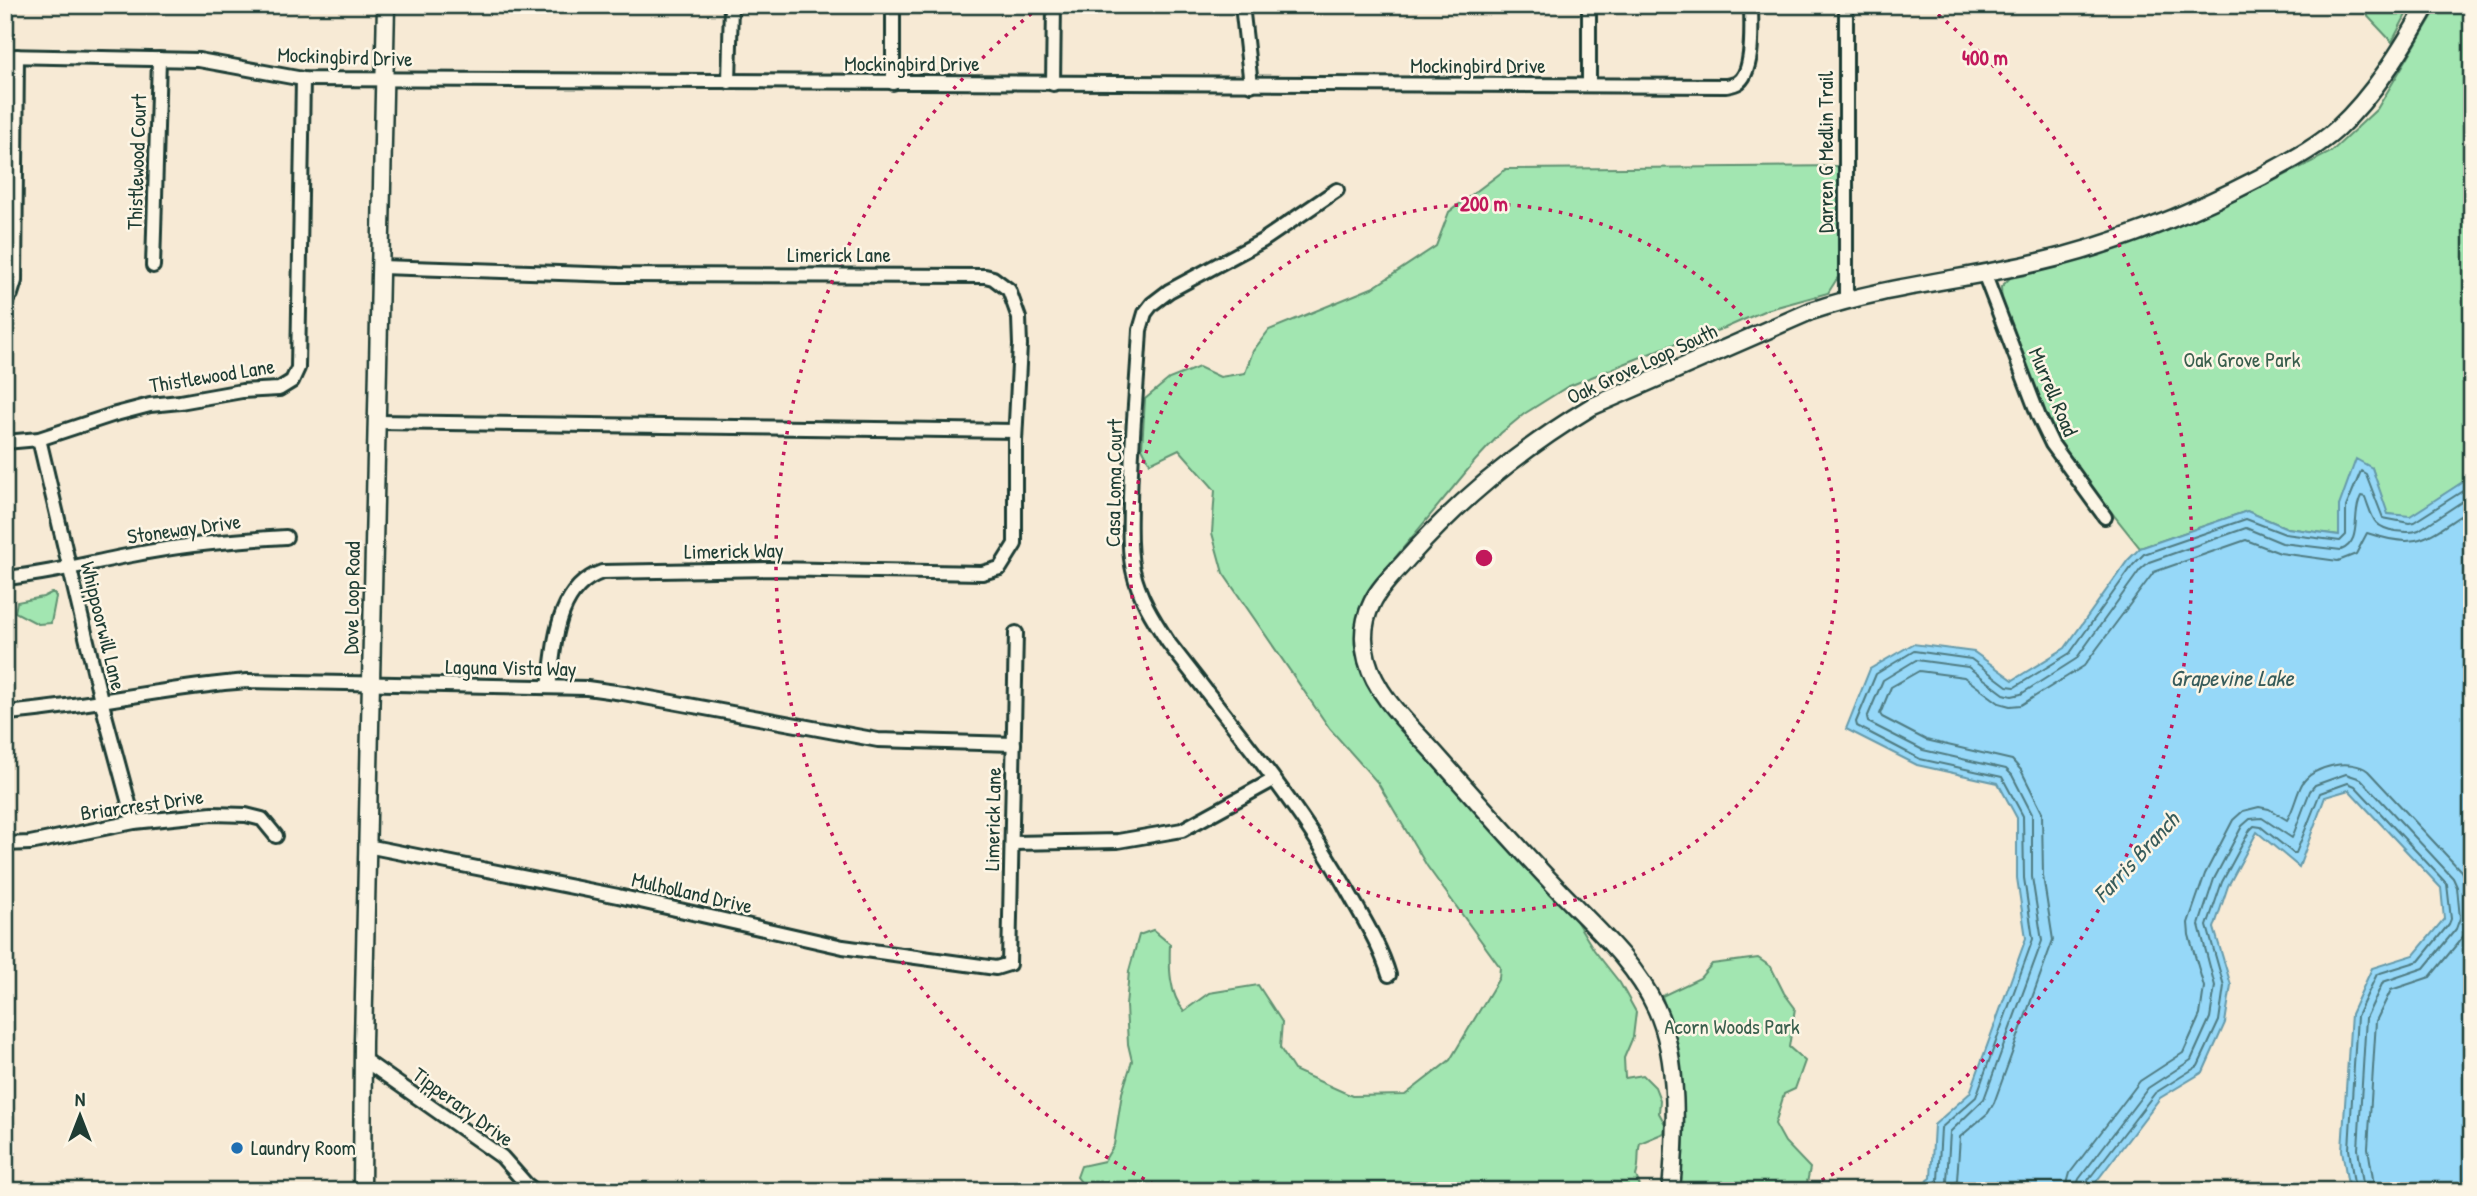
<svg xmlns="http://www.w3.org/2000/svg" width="2477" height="1196" viewBox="0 0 2477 1196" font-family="'Patrick Hand',sans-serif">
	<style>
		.green { fill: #a2e6b1; stroke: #609272; stroke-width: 2 }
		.water { fill: #96d8f8; stroke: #669aaa; stroke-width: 2 }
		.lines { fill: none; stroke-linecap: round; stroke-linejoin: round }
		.shore { stroke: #4f7b82; stroke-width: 2 }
		.minor-casing { stroke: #1f3d34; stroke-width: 18 }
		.tertiary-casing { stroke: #1f3d34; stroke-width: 21 }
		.minor { stroke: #fcf5e5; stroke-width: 12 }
		.tertiary { stroke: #fcf5e5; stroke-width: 16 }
		.ring { fill: none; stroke: #c2185b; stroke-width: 3.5; stroke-dasharray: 3.5 7 }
		.poi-dot { fill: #1f6fb2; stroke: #fcf5e5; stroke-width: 2.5 }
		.labels { text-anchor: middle; stroke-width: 5; stroke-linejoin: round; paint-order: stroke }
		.street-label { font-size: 21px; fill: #1f3d34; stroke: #fcf5e5 }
		.park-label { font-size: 21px; fill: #395f4d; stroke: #fcf5e5 }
		.poi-label { font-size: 21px; fill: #1f3d34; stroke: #fcf5e5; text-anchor: start }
		.water-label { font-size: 23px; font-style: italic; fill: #375c5b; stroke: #fcf5e5 }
		.centre { fill: #c2185b; stroke: #fcf5e5; stroke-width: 3.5 }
		.ring-label { font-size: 21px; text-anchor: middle; font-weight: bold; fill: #c2185b; stroke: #fcf5e5; stroke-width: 5; stroke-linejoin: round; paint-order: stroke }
	</style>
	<rect width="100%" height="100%" fill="#f7ead5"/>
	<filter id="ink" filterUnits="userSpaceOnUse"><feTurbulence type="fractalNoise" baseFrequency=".0143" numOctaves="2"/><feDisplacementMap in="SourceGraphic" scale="14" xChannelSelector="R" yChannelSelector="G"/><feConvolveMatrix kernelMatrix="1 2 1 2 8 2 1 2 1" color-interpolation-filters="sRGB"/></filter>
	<g filter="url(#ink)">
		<g class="green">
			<polygon points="2357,5 2411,5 2392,42"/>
			<polygon points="2439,5 2472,5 2472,476 2410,517 2387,514 2372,468 2339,506 2339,535 2287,528 2247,511 2140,548 2073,464 2053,433 2002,306 2001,287 2013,275 2099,252 2240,198 2331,152 2377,109"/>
			<path d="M1840,166V274L1828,293L1766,310L1725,328L1666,347L1567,387L1524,414L1501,433L1475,461L1375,582L1367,596L1358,652L1366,681L1385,709L1500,840L1575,919L1594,950L1620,983L1636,1012L1633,1037L1624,1058L1625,1078L1643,1075L1655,1087L1660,1100L1659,1113L1665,1124L1664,1133L1640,1143C1637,1155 1640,1164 1636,1176L1642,1191H1097L1084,1186L1077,1177L1081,1166L1104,1161L1114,1145L1122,1093L1132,1061L1128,1044L1126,1006L1129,971L1139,935L1153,930L1170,944C1169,967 1169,994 1184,1011L1209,993L1258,985L1282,1022L1280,1048L1294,1070L1352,1096L1405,1095L1450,1060L1499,978L1500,967L1427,866L1378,783L1330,729L1223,573L1212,533L1215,490L1179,449L1150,463L1142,448L1145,399L1169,379L1199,367L1220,377L1245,373L1253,351L1269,330L1374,287L1436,246L1449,212L1506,169Z"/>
			<polygon points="51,593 54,593 56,597 51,623 38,624 15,612 17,602 43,597"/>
			<path d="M1758,958L1771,967L1784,993L1795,1008L1789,1047L1805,1061L1795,1089L1784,1094L1775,1124L1785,1142L1810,1168L1806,1188L1801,1191H1679C1690,1121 1684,1063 1662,996L1700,978L1712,964Z"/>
		</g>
		<polygon class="water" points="2356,459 2372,468 2388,514 2410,516 2472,476 2472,1191 2349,1191 2342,1150 2351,1014 2372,968 2414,955 2444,919 2441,888 2349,790 2325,797 2299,867 2257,832 2228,886 2214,928 2231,985 2225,1023 2203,1072 2160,1098 2089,1191 1913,1191 1931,1178 1934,1125 1970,1093 2026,938 2017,878 2017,818 1998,783 1917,765 1846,729 1870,669 1913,644 1974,652 2013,680 2065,648 2128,560 2140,548 2247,511 2287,528 2339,535 2339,506"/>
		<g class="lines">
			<g class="shore">
				<polyline points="1924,1191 1938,1180 1941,1128 1976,1097 2033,939 2024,878 2023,816 2002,777 1920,759 1857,726 1856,722 1876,674 1914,651 1971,659 2007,686 2015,687 2070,653 2133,565 2144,554 2246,519 2285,534 2340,541 2346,535 2346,507 2361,471 2366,474 2383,518 2409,523 2414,522 2472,485"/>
				<path d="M1941,1191L1947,1181L1950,1132L1984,1099L2042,941L2032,877V814L2012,775L2006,769L1923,750L1868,722L1867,718L1883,680L1916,660L1968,667L2004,694L2012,696L2021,694L2076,659L2140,570L2149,562L2246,528L2282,543L2341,550C2363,541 2351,514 2361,496L2365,497C2373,518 2372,527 2396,531C2405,532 2411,533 2419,530L2472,495"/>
				<path d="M1954,1191L1957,1180L1960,1137L1988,1113L1994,1103L2053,940L2043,876L2042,812L2021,770L2012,760L1926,740L1882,717L1880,714L1891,687L1919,671L1964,677L1999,703L2010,706L2021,705L2084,666L2154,572L2246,540L2280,553L2338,561L2356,554L2367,533C2422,551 2426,537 2472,508"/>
				<path d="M2065,1191L2070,1173L2140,1081L2183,1053L2200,1015L2204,987L2189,935L2188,923L2205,874L2233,820L2243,811L2259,807L2269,809L2287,820C2294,809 2296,795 2302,784C2313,765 2352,758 2368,771L2461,871L2467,883L2470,916L2466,933L2430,977L2391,990L2376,1021L2368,1148L2375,1191"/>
				<polyline points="2075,1191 2079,1179 2148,1088 2191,1060 2210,1018 2215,986 2199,925 2214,879 2242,826 2250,819 2262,818 2292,838 2310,791 2315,785 2346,774 2361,779 2453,878 2457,887 2460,918 2456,929 2424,968 2383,982 2366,1018 2358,1149 2364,1191"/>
				<polyline points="2084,1191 2085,1184 2155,1093 2198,1066 2219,1021 2224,986 2207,926 2222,882 2250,830 2254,826 2261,827 2293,853 2296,853 2320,793 2348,783 2355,786 2447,884 2451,919 2449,924 2419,961 2377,974 2357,1016 2349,1149 2355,1191"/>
			</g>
			<g class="minor-casing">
				<g id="minor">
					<polyline points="893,5 893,83"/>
					<polyline points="1242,5 1251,85"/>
					<path d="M5,56L199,60L303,79L1726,86C1727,86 1736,84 1737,83C1755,73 1751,23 1751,5"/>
					<polyline points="729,82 731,5"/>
					<polyline points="1053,84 1054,5"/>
					<polyline points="1589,85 1589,5"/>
					<path d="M1337,190L1262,241L1169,291L1152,304L1145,313L1140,330C1137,387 1131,444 1130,501C1130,523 1128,548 1133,570C1139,597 1153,619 1168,642C1231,724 1298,803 1349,893C1364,920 1380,945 1389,975"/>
					<polyline points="153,266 159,59"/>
					<path d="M380,267L619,275L985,276L993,278L1009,290L1019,318L1020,345L1015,441V544L1000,568L982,573L771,569L602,572C555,588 555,646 549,687"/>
					<polyline points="1984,273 2039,417 2052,444 2105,517"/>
					<polyline points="1846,300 1846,5"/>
					<polyline points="5,301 11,294 15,281 17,56"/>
					<polyline points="377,422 1015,431"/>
					<polyline points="39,439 101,700 134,822"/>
					<polyline points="5,442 39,439 112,415 150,405 180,402 242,391 279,389 292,381 298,368 303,79"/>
					<path d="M5,578C50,574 93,562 137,554C186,544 236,540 286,537"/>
					<path d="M5,713C86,707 166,687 247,681L587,688L623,693L878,740L1014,744"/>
					<polyline points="1013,843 1118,841 1182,830 1273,780"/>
					<polyline points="5,844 30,843 134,822 212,814 246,815 262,819 276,836"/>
					<polyline points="367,846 618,896 843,947 996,968 1009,964 1016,633"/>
					<polyline points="363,1059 502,1157 526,1184 535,1191"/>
				</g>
			</g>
			<g class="tertiary-casing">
				<g id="tertiary">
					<polyline points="362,1191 363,1042 386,5"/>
					<path d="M1671,1191C1676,1136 1680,1059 1656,1008C1634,960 1591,924 1555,886C1515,844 1477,801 1438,757C1413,728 1377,698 1367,660C1362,641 1363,621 1372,603C1380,586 1396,572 1408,558C1461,498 1523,448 1591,407L1811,311C1885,286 1963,280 2039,262C2117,244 2190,214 2261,177C2286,163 2315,149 2337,129C2374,95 2402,49 2427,5"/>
				</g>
			</g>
			<use href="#minor" class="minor"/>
			<use href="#tertiary" class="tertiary"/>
		</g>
	</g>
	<g class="ring">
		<circle cx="1484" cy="558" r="354"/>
		<path d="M1163 1189A708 708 0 0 1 1038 8M1930 8A708 708 0 0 1 1805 1189"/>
	</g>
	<circle class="poi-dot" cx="237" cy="1148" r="7"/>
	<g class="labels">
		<g class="street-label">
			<text transform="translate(345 57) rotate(2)" y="7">Mockingbird Drive</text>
			<text x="912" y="71">Mockingbird Drive</text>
			<text x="1478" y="73">Mockingbird Drive</text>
			<text transform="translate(1826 152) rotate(-90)" y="7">Darren G Medlin Trail</text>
			<text transform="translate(137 162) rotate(-88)" y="7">Thistlewood Court</text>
			<text x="839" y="262">Limerick Lane</text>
			<text transform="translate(1642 364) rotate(-25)" y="7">Oak Grove Loop South</text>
			<text transform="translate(212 376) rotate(-9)" y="7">Thistlewood Lane</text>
			<text transform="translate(2053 392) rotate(67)" y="7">Murrell Road</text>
			<text transform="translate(1114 483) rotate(-89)" y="7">Casa Loma Court</text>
			<text transform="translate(184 529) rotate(-8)" y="7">Stoneway Drive</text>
			<text transform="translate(734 551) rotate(-1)" y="7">Limerick Way</text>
			<text transform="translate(352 598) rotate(-89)" y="7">Dove Loop Road</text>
			<text transform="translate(103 626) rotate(76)" y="7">Whippoorwill Lane</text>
			<text transform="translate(511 668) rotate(1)" y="7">Laguna Vista Way</text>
			<text transform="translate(142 805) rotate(-8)" y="7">Briarcrest Drive</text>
			<text transform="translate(993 819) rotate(-89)" y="7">Limerick Lane</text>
			<text transform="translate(692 893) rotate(13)" y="7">Mulholland Drive</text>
			<text transform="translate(463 1107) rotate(36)" y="7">Tipperary Drive</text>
		</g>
		<g class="park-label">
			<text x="2242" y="367">Oak Grove Park</text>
			<text x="1732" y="1034">Acorn Woods Park</text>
		</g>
		<g class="poi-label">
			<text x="251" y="1155">Laundry Room</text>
		</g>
		<g class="water-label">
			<text x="2232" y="686">Grapevine Lake</text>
			<text transform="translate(2136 857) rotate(-47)" y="8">Farris Branch</text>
		</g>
	</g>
	<circle cx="1484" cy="558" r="10" class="centre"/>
	<g class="ring-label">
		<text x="1985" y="65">400 m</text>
		<text x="1484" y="211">200 m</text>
	</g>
	<rect width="2477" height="1196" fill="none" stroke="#fcf5e5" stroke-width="28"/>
	<rect x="14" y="14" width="2449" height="1168" fill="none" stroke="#1f3d34" stroke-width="2.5" filter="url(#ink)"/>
	<g transform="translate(80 1116)" stroke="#fcf5e5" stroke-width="5" paint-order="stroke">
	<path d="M0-5L12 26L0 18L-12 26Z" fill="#1f3d34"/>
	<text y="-10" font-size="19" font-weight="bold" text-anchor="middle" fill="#1f3d34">N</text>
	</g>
</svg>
